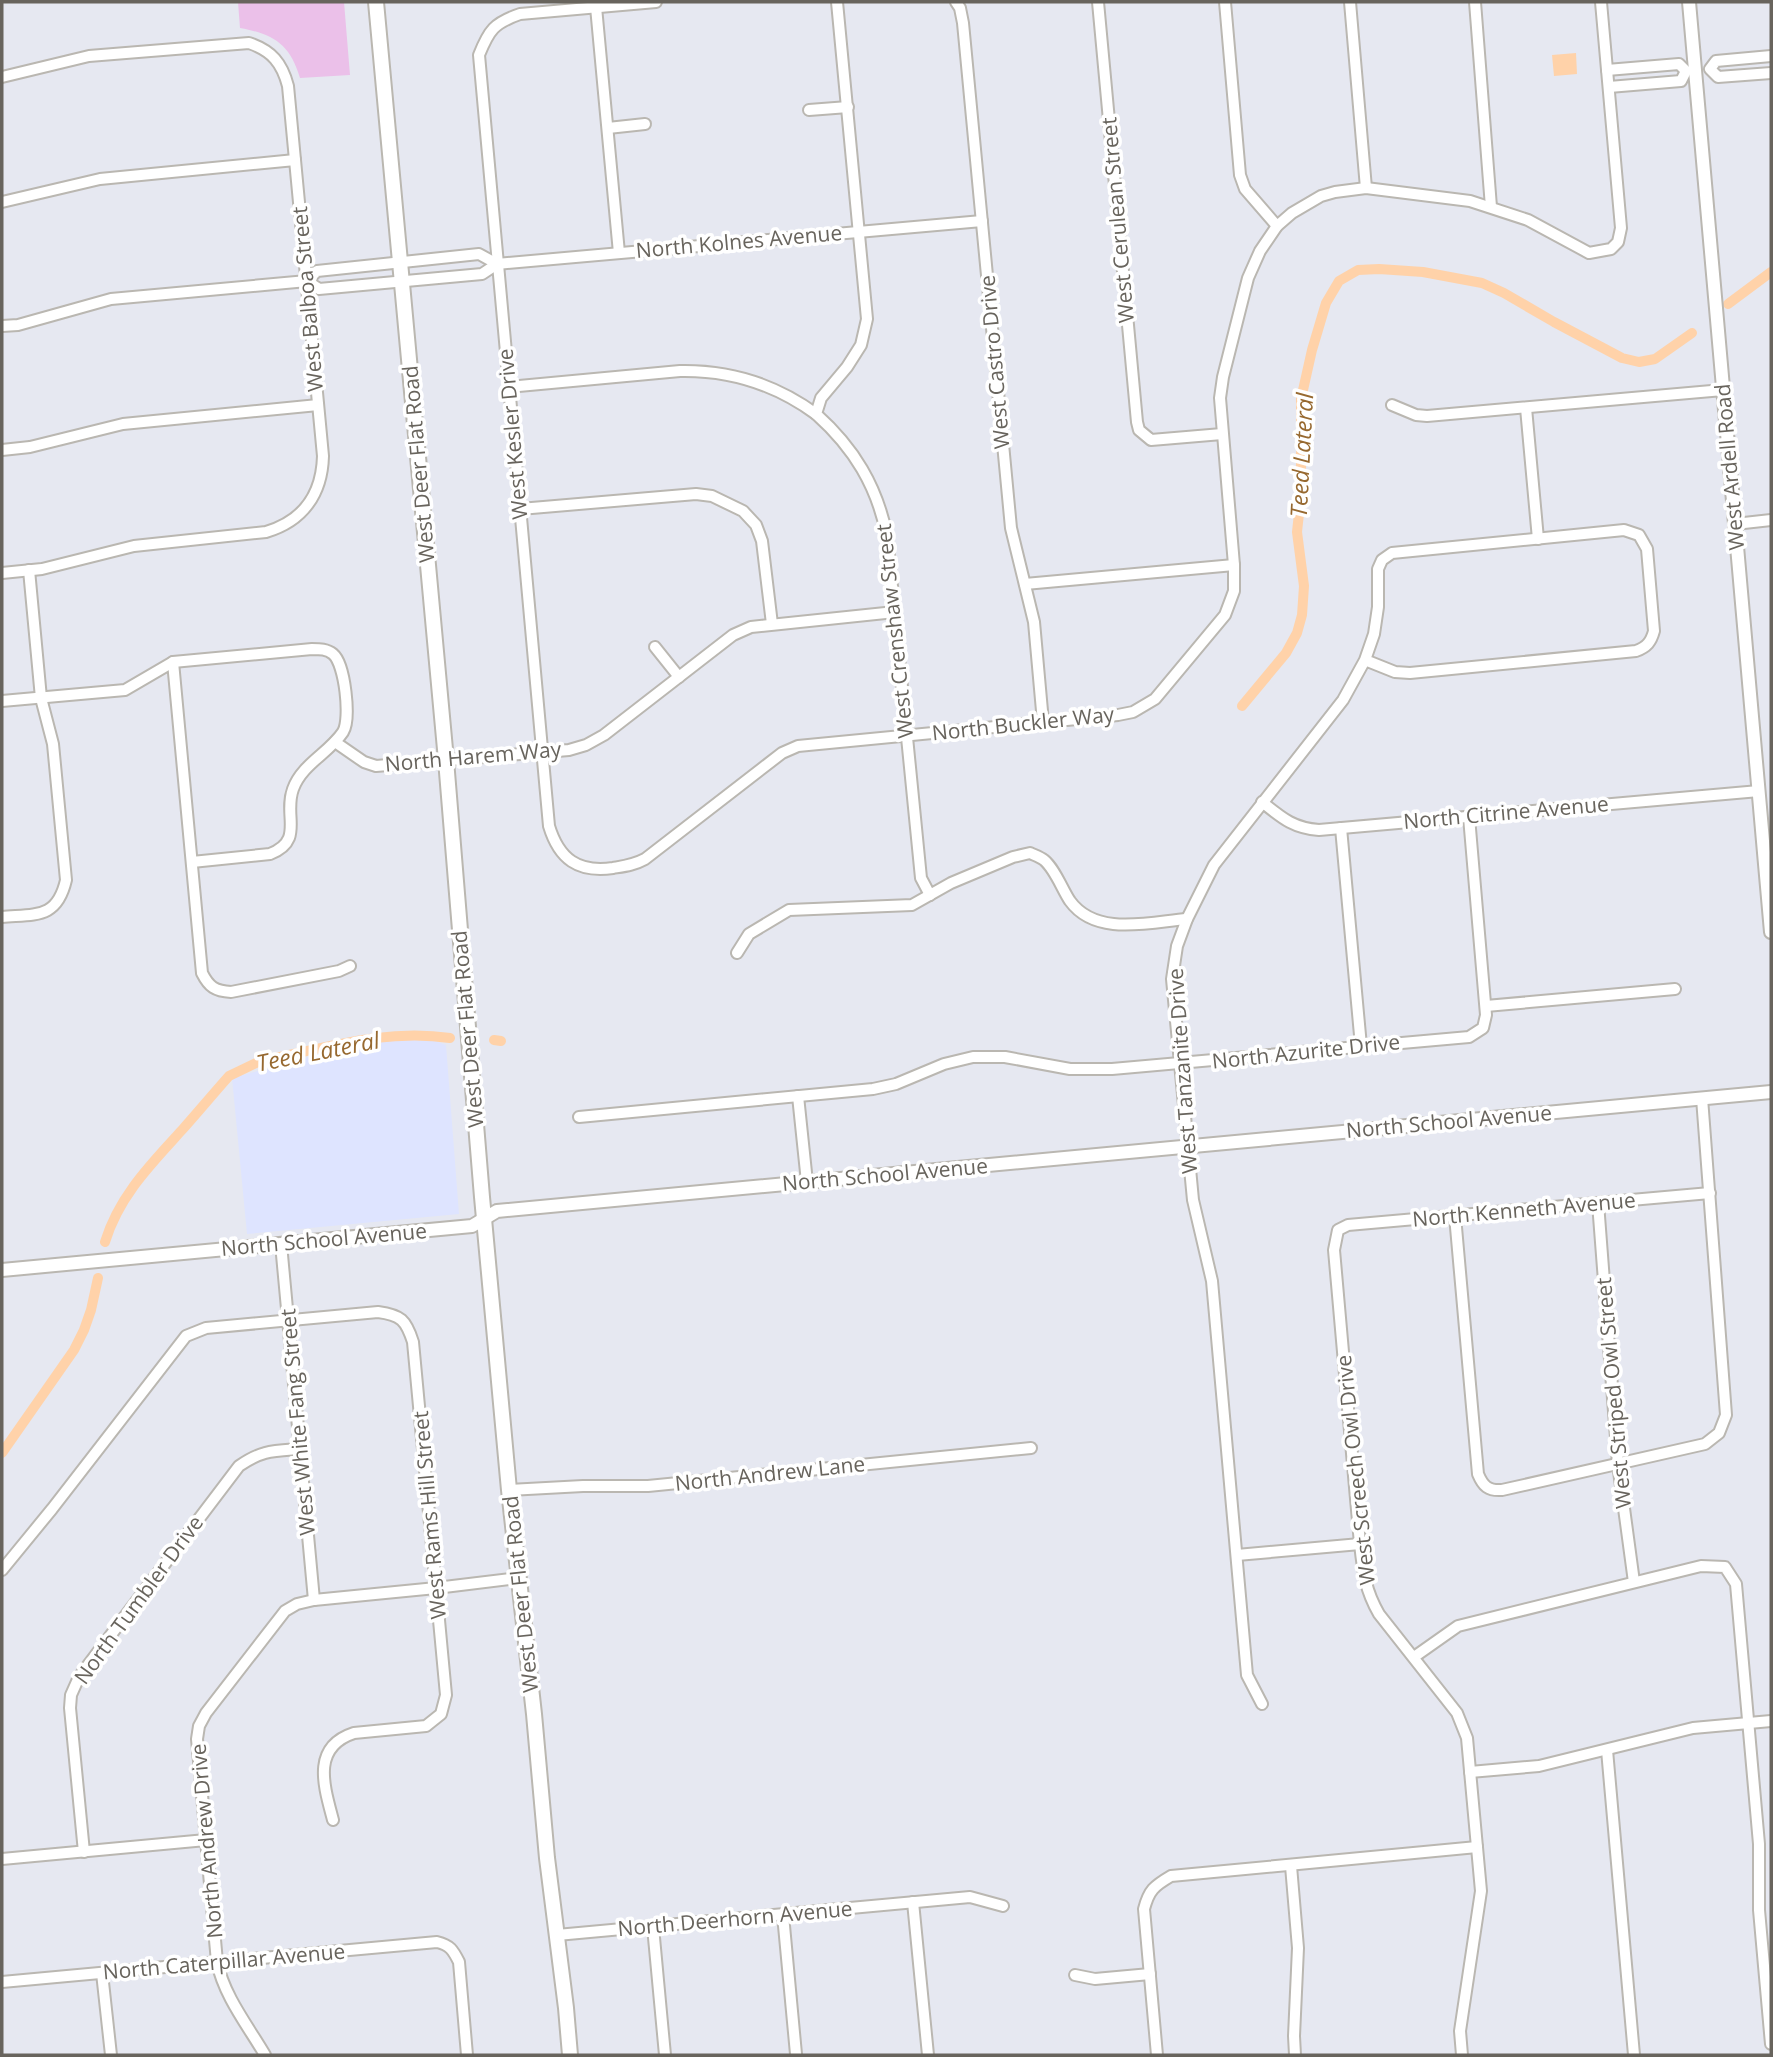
<svg xmlns="http://www.w3.org/2000/svg" width="1773" height="2057" viewBox="0 0 1773 2057" font-family="'Open Sans',sans-serif">
	<style>
		.commercial { fill: #dee4ff }
		.green { fill: #ebc0e9 }
		.water { fill: #ffd2a9 }
		.lines { fill: none; stroke-linecap: round; stroke-linejoin: round }
		.canal { stroke: #ffd2a9; stroke-width: 10 }
		.minor-casing { stroke: #bab7b1; stroke-width: 14 }
		.tertiary-casing { stroke: #bab7b1; stroke-width: 16 }
		.secondary-casing { stroke: #bab7b0; stroke-width: 18 }
		.minor { stroke: #fff; stroke-width: 10 }
		.tertiary { stroke: #fff; stroke-width: 12 }
		.secondary { stroke: #fff; stroke-width: 14 }
		.labels { text-anchor: middle; stroke-width: 7; stroke-linejoin: round; paint-order: stroke }
		.street-label { font-size: 21px; fill: #68645d; stroke: #fff }
		.water-label { font-size: 23px; font-style: italic; fill: #976930; stroke: #fff }
	</style>
	<rect width="100%" height="100%" fill="#e6e8f1"/>
	<polygon class="commercial" points="420,1035 446,1045 459,1214 247,1234 232,1078 349,1046"/>
	<path class="green" d="M238,2H344L350,75L300,78C290,44 273,34 240,28Z"/>
	<polygon class="water" points="1576,53 1577,74 1554,76 1552,55"/>
	<g class="lines">
		<g class="canal">
			<polyline points="1728,304 1771,272"/>
			<polyline points="1242,706 1286,653 1297,633 1302,615 1304,586 1297,532 1301,495 1301,399 1312,350 1326,303 1339,281 1358,270 1379,269 1423,272 1482,283 1504,293 1554,322 1622,358 1639,362 1655,359 1692,333"/>
			<polyline points="494,1040 501,1041"/>
			<path d="M105,1242C119,1196 151,1164 182,1130C198,1112 213,1094 229,1076L260,1061C322,1049 385,1028 450,1038"/>
			<polyline points="2,1453 74,1350 84,1330 91,1310 98,1278"/>
		</g>
		<g class="minor-casing">
			<g id="minor">
				<path d="M656,2L520,14C494,23 489,30 479,55L549,826C559,859 578,873 613,868C625,866 634,865 645,859L782,753L798,746L1118,715L1133,712L1155,699L1225,615L1234,591V565L1220,398L1223,377L1248,278L1260,251L1277,226L1292,213L1321,196L1335,192L1366,188L1470,201L1528,220L1589,253L1611,249L1618,242L1621,228L1601,2"/>
				<path d="M837,2L867,319L861,345L847,367L821,398L816,414C854,448 877,486 887,536L921,878L930,895"/>
				<polyline points="956,2 960,8 963,23 1011,528 1034,622 1043,722"/>
				<polyline points="1098,2 1137,422 1139,430 1151,440 1222,434"/>
				<polyline points="1225,2 1240,175 1245,189 1277,226"/>
				<polyline points="1350,2 1366,188"/>
				<polyline points="1475,2 1491,207"/>
				<polyline points="596,7 619,253"/>
				<polyline points="1771,56 1716,61 1710,69 1718,77 1771,73"/>
				<polyline points="1607,70 1679,64 1686,71 1681,81 1609,87"/>
				<path d="M2,77L89,56L249,43C272,51 282,63 288,86L323,456C322,494 303,521 266,532L134,546L42,569L2,573"/>
				<polyline points="809,110 848,107"/>
				<polyline points="608,128 645,124"/>
				<polyline points="2,202 100,179 295,160"/>
				<polyline points="497,264 479,254 317,271 307,281 319,289 482,274 497,264 982,221"/>
				<polyline points="2,326 18,325 111,299 307,281"/>
				<path d="M508,387L680,371C731,370 775,384 816,414"/>
				<polyline points="1392,405 1416,415 1427,416 1723,390"/>
				<polyline points="1526,408 1538,539"/>
				<polyline points="2,450 30,447 123,424 318,405"/>
				<polyline points="520,509 696,494 712,496 743,511 756,525 762,541 772,624"/>
				<polyline points="1735,524 1771,520"/>
				<polyline points="1025,584 1234,565"/>
				<polyline points="655,647 679,677"/>
				<path d="M173,662L202,973C209,987 215,991 231,992L339,971L350,966"/>
				<path d="M2,701L125,690L173,662L312,649C320,649 327,649 333,654C345,664 351,719 343,732C329,753 302,764 293,789C283,816 305,840 270,854L192,862"/>
				<polyline points="335,742 364,762 376,766 569,750 586,745 604,735 733,635 751,627 895,612"/>
				<path d="M1262,802C1282,818 1293,828 1319,830L1759,791"/>
				<polyline points="1341,828 1361,1046"/>
				<path d="M2,917C36,914 57,919 66,880L53,744L41,698L29,570"/>
				<path d="M737,953L749,934L789,910L912,905L951,883L1013,857L1030,853C1034,855 1040,857 1044,860C1055,869 1062,889 1070,901C1096,937 1150,922 1187,919"/>
				<polyline points="1486,1006 1675,989"/>
				<polyline points="798,1096 807,1182"/>
				<polyline points="579,1117 873,1089 896,1084 944,1064 973,1057 1005,1057 1070,1069 1112,1069 1469,1037 1483,1028 1486,1015 1469,817"/>
				<polyline points="1598,1203 1618,1464 1634,1582"/>
				<path d="M1455,1216L1478,1474C1483,1486 1488,1491 1502,1490L1705,1444L1719,1433L1726,1415L1702,1098"/>
				<polyline points="281,1244 314,1600"/>
				<polyline points="509,1490 583,1486 648,1486 1031,1448"/>
				<polyline points="1237,1555 1360,1544"/>
				<path d="M2,1570L52,1509L186,1336L206,1328L378,1312C401,1315 406,1320 413,1342L446,1695L441,1714L426,1726L354,1733C311,1747 324,1786 333,1820"/>
				<polyline points="1414,1657 1458,1626 1701,1566 1725,1567 1736,1584 1759,1844 1759,1910 1771,2044"/>
				<path d="M1262,1704L1247,1675L1212,1281L1193,1200L1172,979L1177,946L1187,919L1214,865L1343,700L1365,660L1374,634L1378,607V569L1382,560L1392,553L1624,530L1639,535L1647,549L1654,631C1651,642 1647,647 1636,651L1410,673L1395,672L1365,660"/>
				<polyline points="1607,1750 1634,2055"/>
				<polyline points="1470,1772 1539,1766 1693,1728 1771,1721"/>
				<path d="M84,1852L70,1708L71,1695L79,1677L239,1466C262,1450 273,1451 300,1449"/>
				<polyline points="2,1859 206,1840"/>
				<polyline points="1291,1866 1298,1948 1294,2036 1295,2055"/>
				<polyline points="913,1902 928,2055"/>
				<polyline points="783,1915 796,2054"/>
				<polyline points="653,1927 665,2055"/>
				<polyline points="557,1935 970,1897 1003,1906"/>
				<polyline points="102,1973 111,2055"/>
				<polyline points="1075,1975 1095,1979 1150,1974"/>
				<path d="M2,1982L437,1942C450,1945 453,1950 459,1962L467,2055"/>
				<path d="M265,2055C248,2026 224,1996 217,1962L197,1739L199,1726L206,1713L285,1611L297,1604L314,1600L436,1588L518,1578"/>
				<path d="M1157,2055L1144,1909C1149,1890 1154,1886 1171,1876L1477,1847"/>
				<path d="M1462,2055L1460,2031L1481,1891L1467,1738L1457,1713L1379,1614C1365,1590 1363,1571 1360,1544L1334,1250L1338,1230L1348,1225L1710,1193"/>
			</g>
		</g>
		<g class="tertiary-casing">
			<g id="tertiary">
				<polyline points="1689,2 1771,932"/>
				<polyline points="2,1270 472,1226 497,1211 1771,1092"/>
			</g>
		</g>
		<g class="secondary-casing">
			<polyline id="secondary" points="376,2 446,760 482,1197 509,1490 534,1714 547,1858 566,2008 570,2055"/>
		</g>
		<use href="#minor" class="minor"/>
		<use href="#tertiary" class="tertiary"/>
		<use href="#secondary" class="secondary"/>
	</g>
	<g class="labels">
		<g class="street-label">
			<text transform="translate(1118 220) rotate(-95)" y="7">West Cerulean Street</text>
			<text transform="translate(739 242) rotate(-5)" y="7">North Kolnes Avenue</text>
			<text transform="translate(308 299) rotate(-95)" y="7">West Balboa Street</text>
			<text transform="translate(995 362) rotate(-95)" y="7">West Castro Drive</text>
			<text transform="translate(513 434) rotate(-95)" y="7">West Kesler Drive</text>
			<text transform="translate(419 464) rotate(-95)" y="7">West Deer Flat Road</text>
			<text transform="translate(1730 467) rotate(-95)" y="7">West Ardell Road</text>
			<text transform="translate(895 631) rotate(-96)" y="7">West Crenshaw Street</text>
			<text transform="translate(1023 724) rotate(-6)" y="7">North Buckler Way</text>
			<text transform="translate(473 757) rotate(-5)" y="7">North Harem Way</text>
			<text transform="translate(1506 813) rotate(-5)" y="7">North Citrine Avenue</text>
			<text transform="translate(468 1029) rotate(-95)" y="7">West Deer Flat Road</text>
			<text transform="translate(1306 1052) rotate(-6)" y="7">North Azurite Drive</text>
			<text transform="translate(1183 1071) rotate(-94)" y="7">West Tanzanite Drive</text>
			<text transform="translate(1449 1122) rotate(-5)" y="7">North School Avenue</text>
			<text transform="translate(885 1175) rotate(-5)" y="7">North School Avenue</text>
			<text transform="translate(1524 1210) rotate(-5)" y="7">North Kenneth Avenue</text>
			<text transform="translate(324 1240) rotate(-5)" y="7">North School Avenue</text>
			<text transform="translate(1614 1393) rotate(-95)" y="7">West Striped Owl Street</text>
			<text transform="translate(298 1422) rotate(-95)" y="7">West White Fang Street</text>
			<text transform="translate(1356 1470) rotate(-96)" y="7">West Screech Owl Drive</text>
			<text transform="translate(770 1474) rotate(-6)" y="7">North Andrew Lane</text>
			<text transform="translate(430 1515) rotate(-95)" y="7">West Rams Hill Street</text>
			<text transform="translate(521 1594) rotate(-96)" y="7">West Deer Flat Road</text>
			<text transform="translate(139 1600) rotate(-54)" y="7">North Tumbler Drive</text>
			<text transform="translate(207 1841) rotate(-95)" y="7">North Andrew Drive</text>
			<text transform="translate(735 1919) rotate(-5)" y="7">North Deerhorn Avenue</text>
			<text transform="translate(224 1962) rotate(-5)" y="7">North Caterpillar Avenue</text>
		</g>
		<g class="water-label">
			<text transform="translate(1302 455) rotate(-87)" y="8">Teed Lateral</text>
			<text transform="translate(318 1052) rotate(-11)" y="8">Teed Lateral</text>
		</g>
	</g>
	<rect width="1773" height="2057" fill="none" stroke="#68645d" stroke-width="7"/>
</svg>
